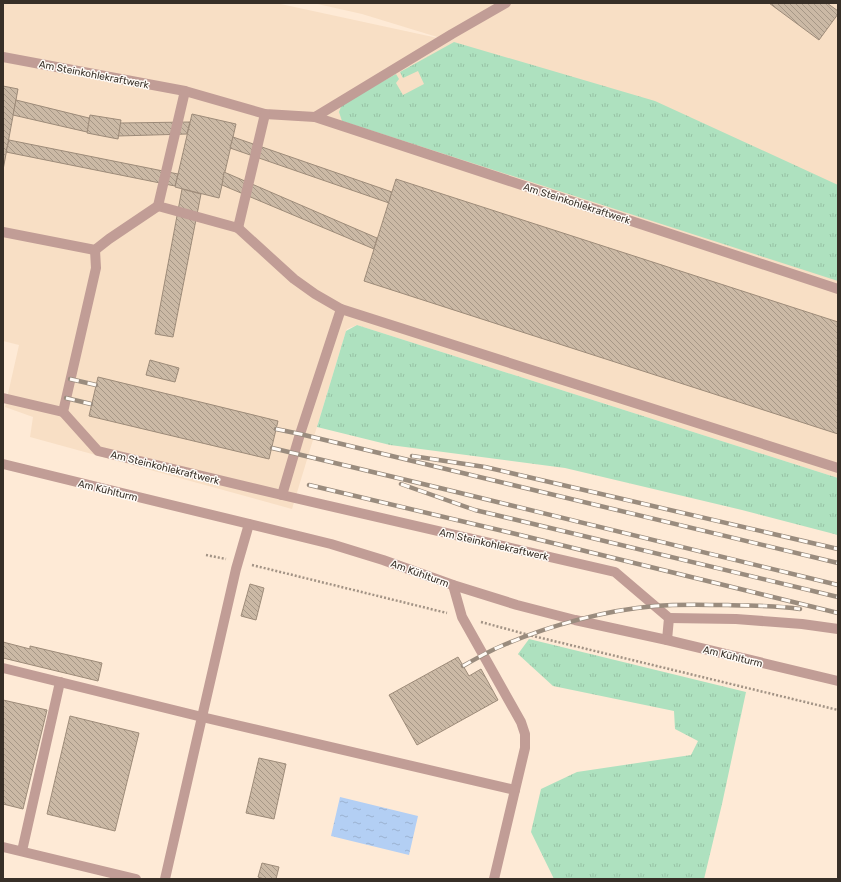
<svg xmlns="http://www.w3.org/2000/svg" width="841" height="882" viewBox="0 0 841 882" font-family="Rubik,sans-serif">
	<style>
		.built { fill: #f8dfc5 }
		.grass { fill: url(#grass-tufts) }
		.water { fill: url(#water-ripples) }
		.building { fill: url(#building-back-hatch); stroke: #9d8b79 }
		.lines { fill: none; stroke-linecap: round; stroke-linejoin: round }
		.path { stroke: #a29385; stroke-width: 2.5; stroke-dasharray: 2 2; stroke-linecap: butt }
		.minor { stroke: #c19d96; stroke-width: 10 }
		.rail-casing { stroke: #9a8c7e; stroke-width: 4.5 }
		.rail { stroke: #fffbf6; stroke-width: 3; stroke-dasharray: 9; stroke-linecap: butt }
		.labels { text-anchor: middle; stroke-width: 3; stroke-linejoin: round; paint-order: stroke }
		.street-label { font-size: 10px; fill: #372f27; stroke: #fffbf6 }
	</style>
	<defs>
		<pattern id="grass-tufts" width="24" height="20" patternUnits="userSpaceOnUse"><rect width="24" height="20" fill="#aee1bf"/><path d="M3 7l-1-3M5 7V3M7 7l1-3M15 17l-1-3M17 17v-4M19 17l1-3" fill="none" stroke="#96c1a4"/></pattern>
		<pattern id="water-ripples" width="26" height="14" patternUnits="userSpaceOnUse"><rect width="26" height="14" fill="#b3cff4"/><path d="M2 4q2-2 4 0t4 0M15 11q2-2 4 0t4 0" fill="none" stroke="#9bb2d1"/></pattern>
		<pattern id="building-back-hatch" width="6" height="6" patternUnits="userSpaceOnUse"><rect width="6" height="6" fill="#cbb9a5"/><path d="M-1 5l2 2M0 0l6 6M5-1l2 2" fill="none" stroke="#a69786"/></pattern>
	</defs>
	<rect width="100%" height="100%" fill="#feead6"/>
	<polygon class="built" points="3,3 276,3 447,40 362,14 313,3 838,3 838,478 357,325 347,329 346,331 292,509 30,437 33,417 5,407 19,345 3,341"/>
	<g class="grass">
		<polygon points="454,42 655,101 838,185 838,281 342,121 339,112 342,104 396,74 399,79 396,83 403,95 424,84 418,71 403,78 400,72"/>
		<polygon points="357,325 838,478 838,535 742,510 565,468 390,445 317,427 346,331"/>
		<polygon points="529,639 746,692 722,804 704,879 554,879 531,832 541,789 577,772 691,755 698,741 675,729 674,711 553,686 518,654"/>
	</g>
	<polygon class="water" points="340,797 418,816 409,855 331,836"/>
	<g class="building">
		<polygon points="769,3 827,3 838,11 838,14 819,40"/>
		<polygon points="3,86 18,89 3,170"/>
		<polygon points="16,100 89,118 120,123 190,122 187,134 118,136 87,132 13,115"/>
		<polygon points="192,114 236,124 219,198 175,187"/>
		<polygon points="90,115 121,120 118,139 87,133"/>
		<polygon points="233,137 392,192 389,203 230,148"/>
		<polygon points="9,140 178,174 175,186 6,152"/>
		<polygon points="224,172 377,238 374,249 222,185"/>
		<polygon points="396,179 838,322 838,434 364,281"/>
		<polygon points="182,189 201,194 173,337 155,334"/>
		<polygon points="150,360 179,368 175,382 146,375"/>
		<polygon points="98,377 278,421 269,459 89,416"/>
		<polygon points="250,584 264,588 256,620 241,616"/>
		<polygon points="3,642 30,649 30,646 102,663 98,681 3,658"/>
		<polygon points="458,657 469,676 481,669 498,700 417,745 389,695"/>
		<polygon points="3,700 47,710 23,809 3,804"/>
		<polygon points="70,716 139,733 115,831 47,814"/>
		<polygon points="259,758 286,764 274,819 246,813"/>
		<polygon points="262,863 279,867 276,879 264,879 258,877"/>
	</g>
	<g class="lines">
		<g class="path">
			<polyline points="206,555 226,559"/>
			<polyline points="252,565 447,613"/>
			<polyline points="481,622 529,635 838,710"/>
		</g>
		<g class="minor">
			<polyline points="3,57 185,91 265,114 315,117 452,34 506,3"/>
			<polyline points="185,91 158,206 238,228 265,114"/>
			<polyline points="315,117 838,289"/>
			<polyline points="238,228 294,279 315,294 341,309 838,468"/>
			<polyline points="3,232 95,250 109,239 158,206"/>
			<polyline points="3,398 63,412 98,451 282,495 615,572 669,618 667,640"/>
			<polyline points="63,412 96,268 95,250"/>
			<polyline points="3,464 331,544 383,560 453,585 517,605 575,620 667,640 838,681"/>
			<polyline points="282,495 300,434 341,309"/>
			<polyline points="249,524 236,569 202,717 515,790 525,748 525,734 521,722 462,617 453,585"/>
			<polyline points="669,618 736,619 802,624 838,629"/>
			<polyline points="3,668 202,717 165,879"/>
			<polyline points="3,847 136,879"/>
			<polyline points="22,851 60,682"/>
			<polyline points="494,879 515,790"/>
		</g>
		<g class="rail-casing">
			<g id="rail">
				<polyline points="70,379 96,385"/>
				<polyline points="66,398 91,404"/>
				<polyline points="276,429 300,434 838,563"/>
				<polyline points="272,448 444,489 838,585"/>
				<polyline points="412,456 485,467 838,549"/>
				<polyline points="401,484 475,510 838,597"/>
				<polyline points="309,485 520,535 838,613"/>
				<path d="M463,666C477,658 491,650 506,644C551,625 607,610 655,606C679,604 704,605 728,605C752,606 776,605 800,609"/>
			</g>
		</g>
		<use href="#rail" class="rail"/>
	</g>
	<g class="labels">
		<g class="street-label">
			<text transform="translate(94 74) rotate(11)" y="4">Am Steinkohlekraftwerk</text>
			<text transform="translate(577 203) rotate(18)" y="4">Am Steinkohlekraftwerk</text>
			<text transform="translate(165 467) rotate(14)" y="4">Am Steinkohlekraftwerk</text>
			<text transform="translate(108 490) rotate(14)" y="4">Am Kühlturm</text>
			<text transform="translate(494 544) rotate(13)" y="4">Am Steinkohlekraftwerk</text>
			<text transform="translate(420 573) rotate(20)" y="4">Am Kühlturm</text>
			<text transform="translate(733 656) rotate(14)" y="4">Am Kühlturm</text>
		</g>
	</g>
	<rect width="841" height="882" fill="none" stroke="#372f27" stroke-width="8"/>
</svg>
